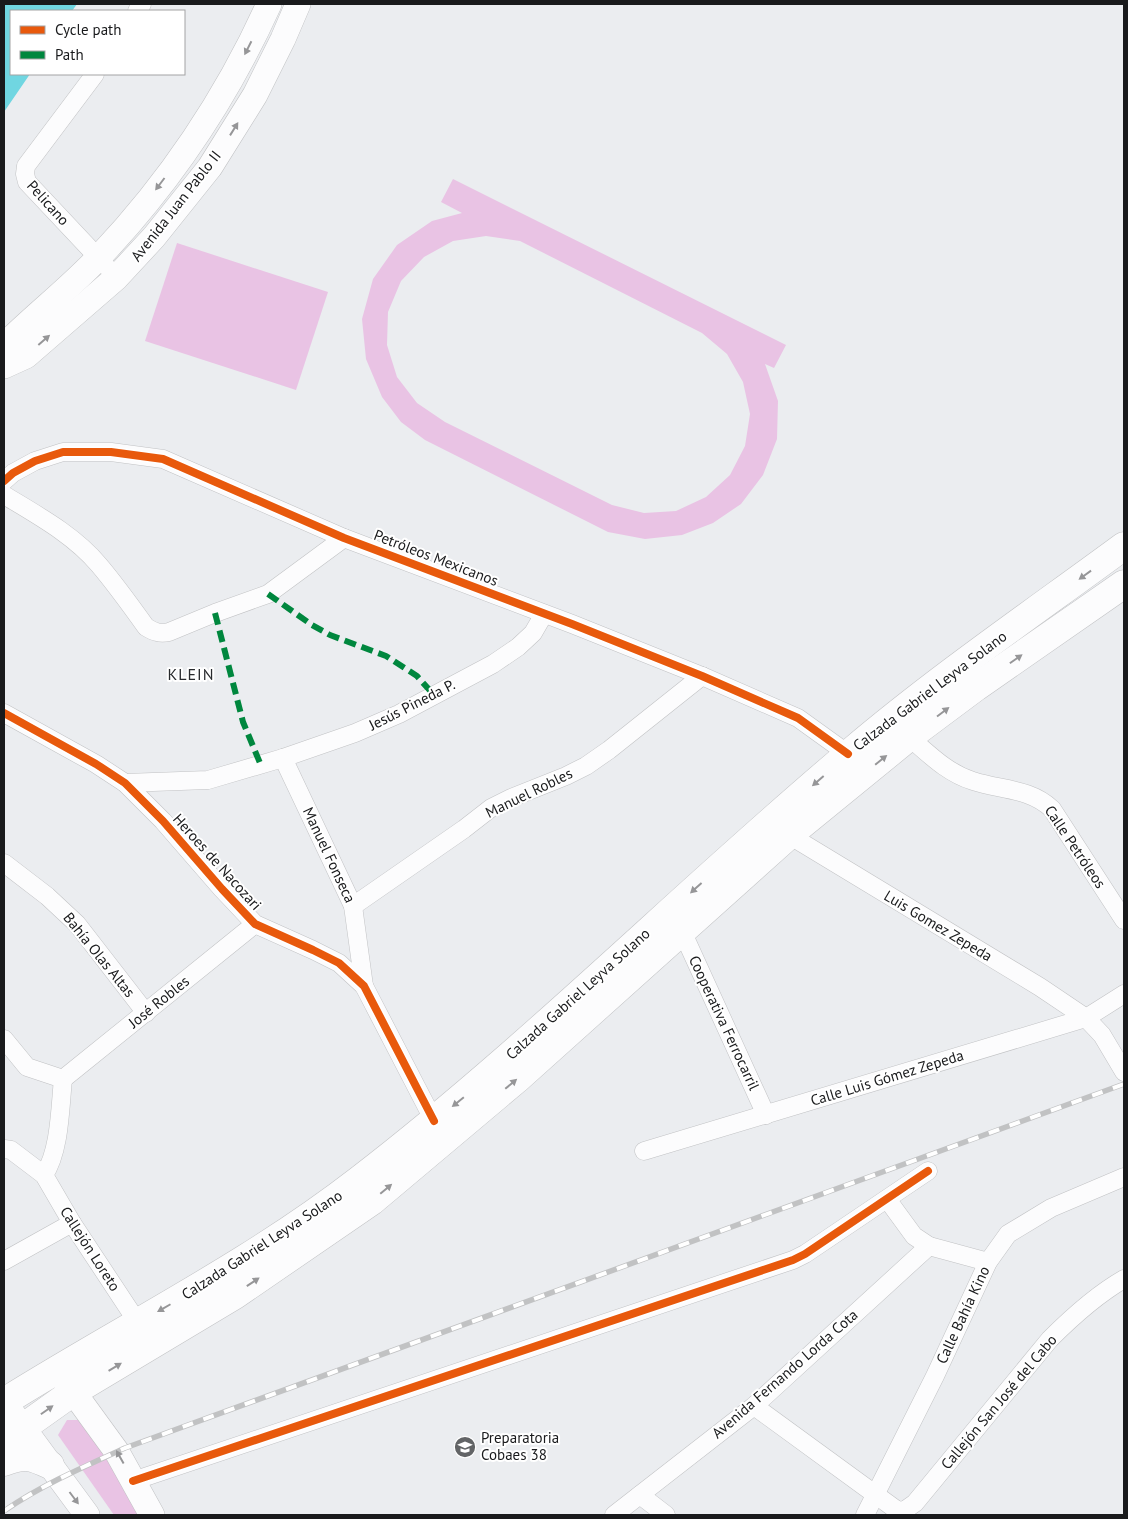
<svg xmlns="http://www.w3.org/2000/svg" width="1128" height="1519" viewBox="0 0 1128 1519" font-family="'PT Sans',sans-serif">
	<style>
		.green { fill: #e9c3e4; fill-rule: evenodd }
		.water { fill: #70d6e1 }
		.lines { fill: none; stroke-linecap: round; stroke-linejoin: round }
		.street-casing { stroke: #c1c2c4; stroke-width: 19 }
		.secondary-casing { stroke: #c1c2c4; stroke-width: 26 }
		.primary-casing { stroke: #c1c2c4; stroke-width: 29 }
		.street { stroke: #fcfcfd; stroke-width: 18 }
		.secondary { stroke: #fcfcfd; stroke-width: 25 }
		.primary { stroke: #fcfcfd; stroke-width: 28 }
		.rail-casing { stroke: #c1c2c3; stroke-width: 5.5 }
		.rail { stroke: #fff; stroke-width: 4; stroke-dasharray: 11; stroke-linecap: butt }
		.quiet { stroke: #00873e; stroke-width: 6; stroke-dasharray: 12 6; stroke-linecap: butt }
		.cycleway-casing { stroke: #fff; stroke-width: 11 }
		.cycleway { stroke: #e8590c; stroke-width: 8 }
		.oneway { fill: #969698 }
		.labels { text-anchor: middle; stroke-width: 4; stroke-linejoin: round; paint-order: stroke }
		.street-label { font-size: 15px; fill: #191a1c; stroke: #fff }
		.poi-label { font-size: 15px; fill: #191a1c; stroke: #fff; text-anchor: start }
		.neighbourhood-label { font-size: 16px; letter-spacing: 1px; fill: #282a2d; stroke: #fff }
	</style>
	<rect width="100%" height="100%" fill="#ebedf0"/>
	<g class="green">
		<path d="M453,179L786,345L774,368L765,364L778,401L777,439L763,475L741,504L713,523L682,535L645,539L608,532L425,440L401,422L382,397L366,359L362,319L373,279L397,245L432,221L462,213L441,202ZM486,236L520,241L702,333L727,354L743,382L750,414L745,446L730,475L706,497L676,511L644,513L612,505L445,422L417,403L397,377L387,345L388,312L401,281L424,257L453,241Z"/>
		<polygon points="177,243 328,292 296,390 145,341"/>
		<polygon points="67,1420 81,1420 92,1430 143,1515 114,1515 58,1435"/>
	</g>
	<polygon class="water" points="4,4 77,4 72,11 11,11 11,74 30,74 4,112"/>
	<g class="lines">
		<g class="street-casing">
			<g id="street">
				<polyline points="137,11 142,4"/>
				<polyline points="95,74 26,166 25,174 27,182 106,266"/>
				<polyline points="4,481 13,473 35,461 63,452 111,452 163,459 344,538 572,624 702,676 798,718 848,754"/>
				<path d="M4,495C37,515 74,535 99,565C116,585 131,606 146,627C154,632 160,634 169,632L215,613L268,594L344,538"/>
				<polyline points="4,713 96,764 125,783 163,821 222,889 255,924 313,950 339,963 364,986 434,1121"/>
				<path d="M909,737C929,754 947,773 973,781C1000,790 1030,788 1052,809L1124,920"/>
				<polyline points="283,758 353,906 364,986"/>
				<polyline points="125,783 208,780 283,758 355,733 399,714 493,664 518,647 533,633 544,614"/>
				<polyline points="789,835 1040,987 1086,1018 1102,1035 1124,1072"/>
				<polyline points="4,863 47,896 77,924 146,1013"/>
				<polyline points="353,906 464,829 491,808 511,798 566,776 586,766 609,750 702,676"/>
				<polyline points="682,931 766,1115"/>
				<path d="M4,1039L27,1067L63,1079C60,1108 60,1151 44,1175"/>
				<polyline points="63,1079 255,924"/>
				<polyline points="4,1149 11,1150 44,1175 72,1223 138,1323"/>
				<polyline points="644,1151 1086,1018 1124,994"/>
				<polyline points="887,1199 914,1236 929,1246 988,1262"/>
				<polyline points="4,1261 72,1223"/>
				<path d="M754,1406L898,1511L905,1510L915,1503L1050,1339C1073,1316 1096,1295 1124,1279"/>
				<polyline points="133,1481 793,1260 805,1254 928,1171"/>
				<polyline points="640,1495 666,1515"/>
				<polyline points="614,1515 754,1406 929,1246"/>
				<polyline points="865,1515 935,1376 988,1262 1008,1234 1051,1208 1124,1177"/>
			</g>
		</g>
		<g class="secondary-casing">
			<g id="secondary">
				<path d="M4,349L11,339C40,311 73,285 100,256C170,182 227,97 269,4"/>
				<polyline points="4,366 26,356 116,278 154,237 210,167 255,95 283,39 298,4"/>
				<polyline points="61,1375 117,1452 152,1515"/>
				<polyline points="4,1402 87,1515"/>
			</g>
		</g>
		<g class="primary-casing">
			<g id="primary">
				<path d="M4,1402C122,1328 248,1266 359,1180C532,1047 685,891 852,751C938,678 1033,613 1124,546"/>
				<polyline points="4,1441 73,1392 235,1295 372,1201 517,1079 789,835 909,737 976,687 1124,584"/>
				<path d="M4,1462C25,1454 30,1456 50,1465"/>
			</g>
		</g>
		<use href="#street" class="street"/>
		<use href="#secondary" class="secondary"/>
		<use href="#primary" class="primary"/>
		<g class="rail-casing">
			<path id="rail" d="M4,1511C42,1485 83,1467 125,1448L1124,1084"/>
		</g>
		<use href="#rail" class="rail"/>
		<g class="quiet">
			<polyline points="268,594 312,625 330,635 386,656 417,676 433,694"/>
			<polyline points="215,613 243,722 260,763"/>
		</g>
		<g class="cycleway-casing">
			<g id="cycleway">
				<polyline points="4,481 13,473 35,461 63,452 111,452 163,459 344,538 572,624 702,676 798,718 848,754"/>
				<polyline points="4,713 96,764 125,783 163,821 222,889 255,924 313,950 339,963 364,986 434,1121"/>
				<polyline points="133,1481 793,1260 805,1254 928,1171"/>
			</g>
		</g>
		<use href="#cycleway" class="cycleway"/>
	</g>
	<defs><path id="oneway-solid" d="M-6-.8H1V-3.2L6.5 0L1 3.2V.8H-6Z" transform="scale(1.25)"/></defs>
	<g class="oneway">
		<use href="#oneway-solid" transform="translate(248 48) rotate(117)"/>
		<use href="#oneway-solid" transform="translate(234 129) rotate(-58)"/>
		<use href="#oneway-solid" transform="translate(160 184) rotate(127)"/>
		<use href="#oneway-solid" transform="translate(44 340) rotate(-41)"/>
		<use href="#oneway-solid" transform="translate(1085 575) rotate(144)"/>
		<use href="#oneway-solid" transform="translate(1016 659) rotate(-35)"/>
		<use href="#oneway-solid" transform="translate(943 712) rotate(-37)"/>
		<use href="#oneway-solid" transform="translate(881 760) rotate(-39)"/>
		<use href="#oneway-solid" transform="translate(818 781) rotate(139)"/>
		<use href="#oneway-solid" transform="translate(696 888) rotate(138)"/>
		<use href="#oneway-solid" transform="translate(511 1084) rotate(-40)"/>
		<use href="#oneway-solid" transform="translate(458 1102) rotate(141)"/>
		<use href="#oneway-solid" transform="translate(386 1189) rotate(-40)"/>
		<use href="#oneway-solid" transform="translate(253 1282) rotate(-34)"/>
		<use href="#oneway-solid" transform="translate(164 1308) rotate(150)"/>
		<use href="#oneway-solid" transform="translate(115 1367) rotate(-31)"/>
		<use href="#oneway-solid" transform="translate(47 1410) rotate(-35)"/>
		<use href="#oneway-solid" transform="translate(120 1457) rotate(-119)"/>
		<use href="#oneway-solid" transform="translate(74 1498) rotate(53)"/>
	</g>
	<defs>
		<g id="university-disc" transform="scale(1.125)"><circle r="9.5" fill="#626466" stroke="#fff"/><path d="M0-5L7-2L0 1L-7-2ZM-4 1L0 2.5L4 1V4Q0 6-4 4Z" fill="#fff"/></g>
	</defs>
	<g fill-rule="evenodd">
		<use href="#university-disc" x="465" y="1447"/>
	</g>
	<g class="labels">
		<g class="street-label">
			<text transform="translate(48 203) rotate(48)" y="5">Pelicano</text>
			<text transform="translate(176 206) rotate(-52)" y="5">Avenida Juan Pablo II</text>
			<text transform="translate(436 558) rotate(21)" y="5">Petróleos Mexicanos</text>
			<text transform="translate(930 691) rotate(-37)" y="5">Calzada Gabriel Leyva Solano</text>
			<text transform="translate(412 705) rotate(-27)" y="5">Jesús Pineda P.</text>
			<text transform="translate(529 793) rotate(-26)" y="5">Manuel Robles</text>
			<text transform="translate(1075 847) rotate(56)" y="5">Calle Petróleos</text>
			<text transform="translate(329 855) rotate(65)" y="5">Manuel Fonseca</text>
			<text transform="translate(217 862) rotate(48)" y="5">Heroes de Nacozari</text>
			<text transform="translate(938 926) rotate(31)" y="5">Luis Gomez Zepeda</text>
			<text transform="translate(99 955) rotate(51)" y="5">Bahía Olas Altas</text>
			<text transform="translate(578 994) rotate(-42)" y="5">Calzada Gabriel Leyva Solano</text>
			<text transform="translate(159 1002) rotate(-39)" y="5">José Robles</text>
			<text transform="translate(724 1023) rotate(65)" y="5">Cooperativa Ferrocarril</text>
			<text transform="translate(887 1078) rotate(-17)" y="5">Calle Luis Gómez Zepeda</text>
			<text transform="translate(262 1245) rotate(-33)" y="5">Calzada Gabriel Leyva Solano</text>
			<text transform="translate(90 1249) rotate(57)" y="5">Callejón Loreto</text>
			<text transform="translate(963 1315) rotate(-65)" y="5">Calle Bahía Kino</text>
			<text transform="translate(785 1374) rotate(-41)" y="5">Avenida Fernando Lorda Cota</text>
			<text transform="translate(999 1402) rotate(-50)" y="5">Callejón San José del Cabo</text>
		</g>
		<g class="poi-label">
			<text x="481" y="1443">Preparatoria<tspan x="481" dy="17">Cobaes 38</tspan></text>
		</g>
		<g class="neighbourhood-label">
			<text x="191" y="680">KLEIN</text>
		</g>
	</g>
	<rect width="1128" height="1519" fill="none" stroke="#191a1c" stroke-width="10"/>
	<rect x="10" y="10" width="175" height="65" fill="#ffffff" stroke="#a3a3a4"/>
	<rect x="20" y="26" width="25" height="8" fill="#e8590c" stroke="#a3a3a4"/>
	<text x="55" y="35" font-size="15" fill="#191a1c">Cycle path</text>
	<rect x="20" y="51" width="25" height="8" fill="#00873e" stroke="#a3a3a4"/>
	<text x="55" y="60" font-size="15" fill="#191a1c">Path</text>
</svg>
